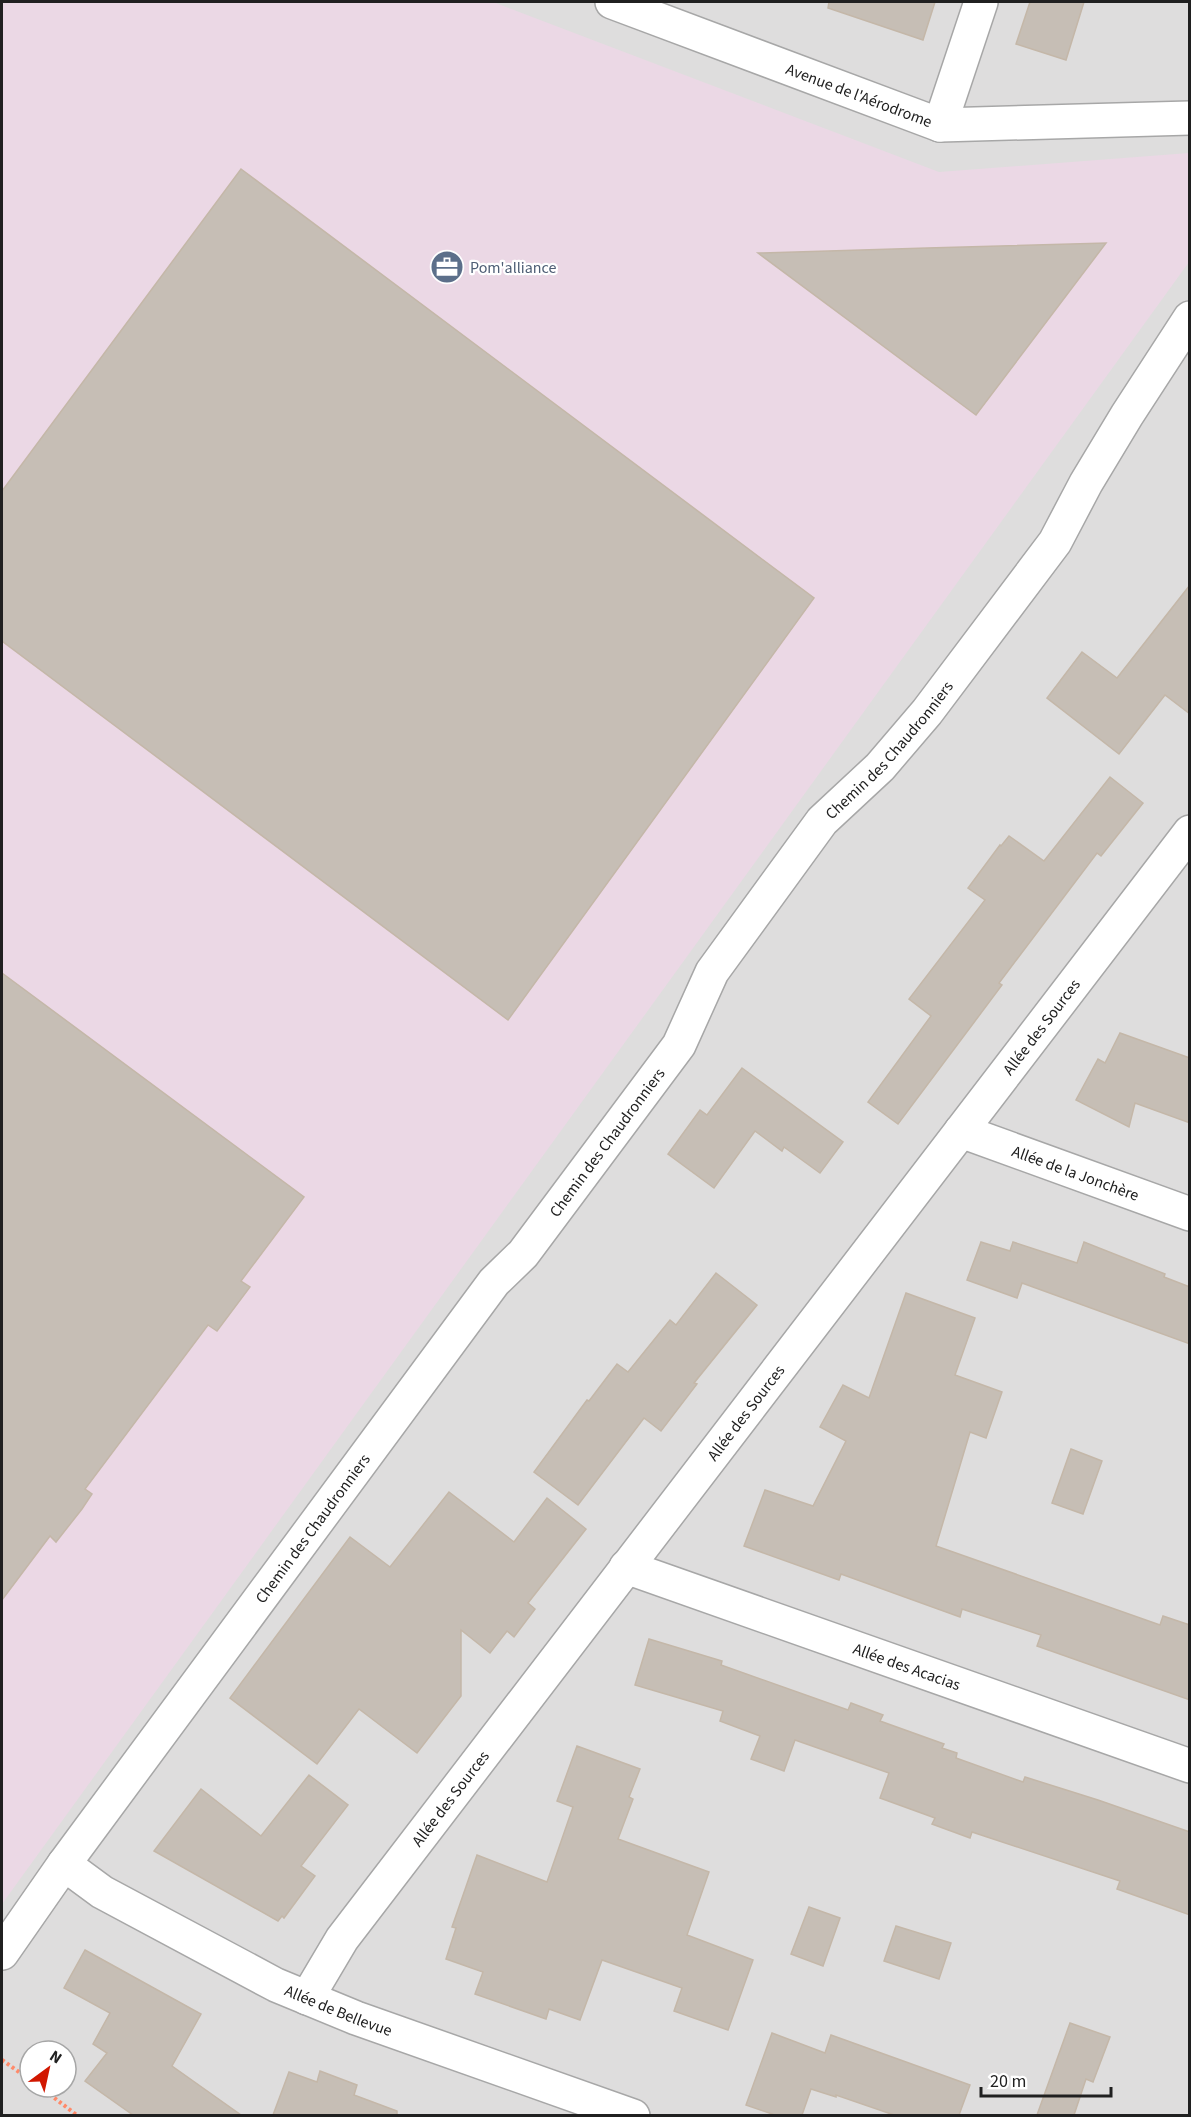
<svg xmlns="http://www.w3.org/2000/svg" width="1191" height="2117" viewBox="0 0 1191 2117" font-family="'Source Sans 3',sans-serif">
	<style>
		.residential { fill: #dedddd; fill-rule: evenodd }
		.industrial { fill: #ebd8e5 }
		.building { fill: #c6beb5; stroke: #c4b7a8; stroke-width: 1.5 }
		.lines { fill: none; stroke-linecap: round; stroke-linejoin: round }
		.minor-casing { stroke: #a7a7a7; stroke-width: 36 }
		.path { stroke: #ff8a6a; stroke-width: 4; stroke-dasharray: 3 3; stroke-linecap: butt }
		.minor { stroke: #fff; stroke-width: 33 }
		.labels { text-anchor: middle; stroke-width: 4.5; stroke-linejoin: round; paint-order: stroke }
		.street-label { font-size: 16px; fill: #202020; stroke: #fff }
		.service-label { font-size: 16px; fill: #4e5e75; stroke: #fff; text-anchor: start }
	</style>
	<rect width="100%" height="100%" fill="#f1efe6"/>
	<path class="residential" d="M2,2H1189V2115L2,2116ZM30,2051H66V2087H30Z"/>
	<polygon class="industrial" points="2,2 493,2 939,172 1189,153 1189,262 2,1904"/>
	<g class="building">
		<polygon points="829,2 935,2 923,40 828,8"/>
		<polygon points="1030,2 1084,2 1066,60 1016,44"/>
		<polygon points="241,169 814,598 508,1020 2,641 2,491"/>
		<polygon points="1106,243 976,415 758,253 927,248"/>
		<polygon points="1190,585 1190,714 1165,695 1119,754 1047,698 1082,652 1117,678"/>
		<polygon points="1110,777 1143,803 1101,856 1097,853 999,983 1002,985 898,1124 868,1102 931,1016 909,999 985,900 968,888 1000,845 1001,846 1009,836 1044,861"/>
		<polygon points="2,973 304,1197 241,1281 250,1287 217,1331 208,1325 85,1489 92,1494 82,1509 56,1542 50,1536 2,1600"/>
		<polygon points="1120,1033 1190,1058 1190,1123 1135,1103 1129,1127 1076,1100 1098,1059 1105,1063"/>
		<polygon points="742,1068 843,1142 820,1173 784,1147 782,1151 755,1131 714,1188 668,1154 700,1110 707,1115"/>
		<polygon points="981,1242 1010,1251 1013,1242 1077,1263 1084,1242 1165,1274 1164,1277 1190,1287 1190,1344 1022,1283 1017,1298 967,1280"/>
		<polygon points="716,1273 757,1305 694,1383 697,1384 661,1431 644,1418 578,1505 534,1472 587,1400 589,1401 617,1364 628,1372 670,1320 676,1325"/>
		<polygon points="906,1293 975,1318 955,1375 1002,1392 986,1438 970,1432 936,1546 1160,1625 1163,1616 1190,1625 1190,1700 1037,1646 1041,1635 962,1609 960,1617 841,1574 839,1580 744,1546 765,1490 813,1506 846,1441 820,1427 843,1385 869,1398"/>
		<polygon points="1071,1449 1102,1461 1083,1514 1052,1503"/>
		<polygon points="449,1492 514,1542 547,1498 586,1529 528,1603 535,1609 514,1637 507,1631 490,1653 461,1630 461,1696 417,1753 359,1709 317,1764 230,1698 350,1537 390,1567"/>
		<polygon points="649,1639 722,1661 721,1665 848,1710 851,1703 883,1715 880,1721 944,1744 942,1748 957,1753 956,1758 1023,1782 1025,1777 1098,1800 1190,1832 1190,1915 1117,1889 1120,1881 972,1832 970,1838 932,1824 935,1818 880,1798 889,1773 795,1740 784,1771 751,1759 760,1736 720,1721 723,1711 635,1685"/>
		<polygon points="577,1746 640,1769 629,1797 633,1799 618,1839 709,1872 687,1935 753,1960 728,2030 674,2011 682,1988 602,1960 580,2020 549,2009 546,2019 475,1994 483,1972 446,1959 456,1928 452,1927 477,1855 547,1882 573,1807 557,1801"/>
		<polygon points="309,1775 348,1805 301,1866 315,1876 284,1918 282,1916 278,1921 154,1851 201,1789 261,1836"/>
		<polygon points="809,1907 840,1918 823,1966 791,1954"/>
		<polygon points="896,1926 951,1943 939,1979 884,1961"/>
		<polygon points="85,1950 201,2014 172,2066 241,2115 133,2115 85,2081 107,2053 93,2044 110,2013 64,1988"/>
		<polygon points="1070,2023 1110,2037 1093,2082 1086,2079 1074,2115 1037,2115"/>
		<polygon points="772,2033 825,2053 831,2035 970,2085 959,2115 894,2115 836,2095 836,2097 811,2089 802,2115 775,2115 746,2105"/>
		<polygon points="320,2071 357,2085 354,2095 397,2111 397,2115 273,2115 289,2072 317,2082"/>
	</g>
	<g class="lines">
		<g class="minor-casing">
			<g id="minor">
				<path id="s1" d="M612,2L940,125L1190,118"/>
				<polyline points="940,125 981,2"/>
				<path id="s2" d="M961,1131L1190,1214"/>
				<path id="s3" d="M626,1567L1190,1766"/>
				<path id="s4" d="M64,1864L102,1892L276,1985L356,2018L633,2116"/>
				<path id="s5" d="M2,1953L64,1864L494,1282L523,1254L679,1045L712,972L822,821L880,767L927,712L1055,542L1086,483L1127,415L1190,318"/>
				<path id="s6" d="M307,1998L342,1939L1190,832"/>
			</g>
		</g>
		<g class="path">
			<polyline points="2,2060 30,2080"/>
			<polyline points="40,2087 78,2116"/>
		</g>
		<use href="#minor" class="minor"/>
	</g>
	<defs>
		<g id="office-disc" transform="scale(1.725)"><circle r="9.5" fill="#5c6f8a" stroke="#fff"/><path d="M-6-3h4V-5.5h4V-3h4V5H-6ZM-1-4.5V-3h2v-1.5ZM-6 0V1H6V0Z" fill="#fff"/></g>
	</defs>
	<g fill-rule="evenodd">
		<use href="#office-disc" x="447" y="267"/>
	</g>
	<g class="labels">
		<g class="street-label">
			<text dy="6" stroke="none"><textPath href="#s1" startOffset="264">Avenue de l'Aérodrome</textPath></text>
			<text dy="6" stroke="none"><textPath href="#s5" startOffset="1498">Chemin des Chaudronniers</textPath></text>
			<text dy="6" stroke="none"><textPath href="#s6" startOffset="1218">Allée des Sources</textPath></text>
			<text dy="6" stroke="none"><textPath href="#s5" startOffset="1012">Chemin des Chaudronniers</textPath></text>
			<text dy="6" stroke="none"><textPath href="#s2" startOffset="122">Allée de la Jonchère</textPath></text>
			<text dy="6" stroke="none"><textPath href="#s6" startOffset="732">Allée des Sources</textPath></text>
			<text dy="6" stroke="none"><textPath href="#s5" startOffset="526">Chemin des Chaudronniers</textPath></text>
			<text dy="6" stroke="none"><textPath href="#s3" startOffset="298">Allée des Acacias</textPath></text>
			<text dy="6" stroke="none"><textPath href="#s6" startOffset="246">Allée des Sources</textPath></text>
			<text dy="6" stroke="none"><textPath href="#s4" startOffset="312">Allée de Bellevue</textPath></text>
		</g>
		<g class="service-label">
			<text x="470" y="273">Pom'alliance</text>
		</g>
	</g>
	<rect width="1191" height="2117" fill="none" stroke="#202020" stroke-width="6"/>
	<g transform="translate(48 2069) rotate(33)"><circle r="28" fill="#ffffff" stroke="#a6a6a6" stroke-width="1.5"/>
	<path d="M0-4.5L10 22L0 15L-10 22Z" fill="#d11700"/>
	<text y="-9" font-size="16" font-weight="bold" text-anchor="middle" fill="#202020">N</text>
	</g>
	<path d="M981 2087v9h130v-9" fill="none" stroke="#202020" stroke-width="3"/>
	<text x="990" y="2087" font-size="18" fill="#202020" stroke="#ffffff" stroke-width="4.5" paint-order="stroke">20 m</text>
</svg>
